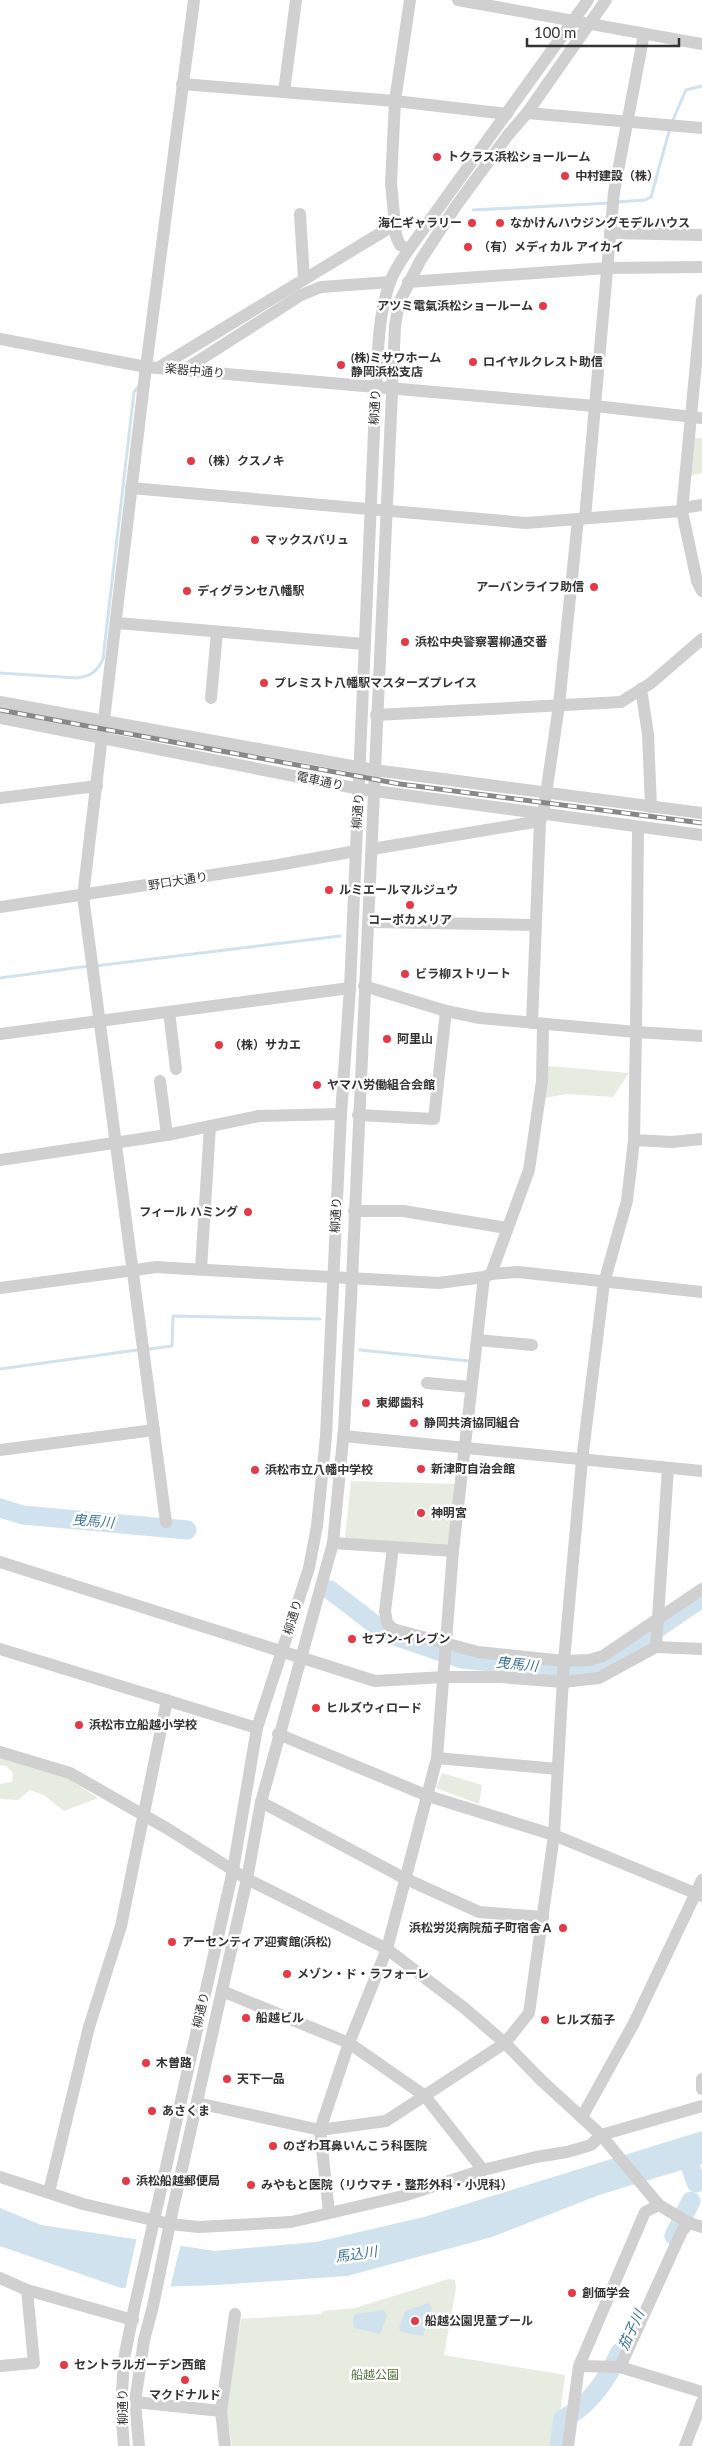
<svg xmlns="http://www.w3.org/2000/svg" width="702" height="2446" viewBox="0 0 702 2446" font-family="Lato,'Noto Sans JP',sans-serif">
	<style>
		.green { fill: #e6ecdf }
		.water { fill: #cfe2ee }
		.pier { fill: #fff }
		.lines { fill: none; stroke-linecap: round; stroke-linejoin: round }
		.stream { stroke: #cfe2ee; stroke-width: 3 }
		.river { stroke: #cfe2ee; stroke-width: 19 }
		.minor { stroke: #d0d0d0; stroke-width: 12 }
		.rail-casing { stroke: #888; stroke-width: 5 }
		.rail { stroke: #fff; stroke-width: 3; stroke-dasharray: 9; stroke-linecap: butt }
		.poi-dot { fill: #e63946; stroke: #fff; stroke-width: 2 }
		.labels { text-anchor: middle; stroke-width: 5; stroke-linejoin: round; paint-order: stroke }
		.poi-label { font-size: 12px; font-weight: bold; fill: #333; stroke: #fff; text-anchor: start }
		.street-label { font-size: 12px; fill: #333; stroke: #fff }
		.park-label { font-size: 12px; fill: #56703f; stroke: #fff }
		.water-label { font-size: 14px; font-style: italic; fill: #3f7597; stroke: #fff }
	</style>
	<rect width="100%" height="100%" fill="#fff"/>
	<g class="green">
		<polygon points="693,438 702,438 702,473 690,476"/>
		<polygon points="548,1066 629,1073 613,1097 567,1094 544,1098"/>
		<polygon points="351,1481 456,1484 450,1547 345,1539"/>
		<polygon points="0,1758 68,1778 98,1798 64,1811 44,1795 30,1790 18,1800 0,1799 0,1784 12,1782 13,1773 6,1766 0,1765"/>
		<polygon points="442,1773 482,1785 479,1804 436,1788"/>
		<polygon points="449,2279 455,2280 456,2288 444,2355 565,2375 556,2446 232,2446 226,2407 241,2319 321,2314 324,2311 355,2308"/>
	</g>
	<g class="water">
		<polygon points="702,2131 702,2164 599,2195 492,2237 347,2276 217,2285 121,2288 0,2246 0,2208 41,2225 215,2251 316,2242 424,2217"/>
		<polygon points="428,2303 432,2308 423,2336 401,2332 399,2328 405,2311"/>
		<polygon points="384,2310 387,2316 380,2334 354,2328 353,2318 355,2314"/>
	</g>
	<polygon class="pier" points="137,2237 181,2243 170,2289 125,2290"/>
	<g class="lines">
		<g class="stream">
			<polyline points="672,122 686,90 702,86"/>
			<polyline points="617,202 645,200 651,197 670,128"/>
			<polyline points="473,210 611,203"/>
			<path d="M0,673L77,678C91,676 97,672 103,659L134,392L141,384"/>
			<polyline points="95,966 340,936"/>
			<polyline points="0,978 89,966"/>
			<polyline points="149,1349 172,1346 173,1316 320,1319"/>
			<polyline points="360,1350 469,1361"/>
			<polyline points="0,1369 137,1350"/>
		</g>
		<g class="river">
			<polyline points="0,1508 23,1515 187,1530"/>
			<polyline points="330,1590 386,1633 462,1659 571,1670 589,1669 605,1664 702,1598"/>
			<polyline points="686,2154 696,2183"/>
			<polyline points="674,2236 691,2201"/>
			<path d="M559,2446L563,2419C589,2406 608,2378 620,2352"/>
		</g>
		<g class="minor">
			<polyline points="458,0 702,44"/>
			<polyline points="182,84 395,101 507,114"/>
			<polyline points="284,92 296,0"/>
			<polyline points="527,113 702,128"/>
			<polyline points="300,214 304,279"/>
			<polyline points="610,233 702,235"/>
			<polyline points="408,249 400,245 396,236 391,183 395,101 410,0"/>
			<polyline points="408,282 607,268 702,267"/>
			<polyline points="702,300 682,511 697,581 702,591"/>
			<polyline points="0,339 146,367 595,406 702,418"/>
			<polyline points="158,368 394,225"/>
			<polyline points="184,370 301,295 321,287 390,282"/>
			<polyline points="131,488 526,523 682,511"/>
			<polyline points="682,508 702,505"/>
			<polyline points="585,518 614,192 644,34"/>
			<polyline points="117,623 364,644"/>
			<polyline points="641,689 648,734 651,807"/>
			<polyline points="211,698 217,632"/>
			<polyline points="0,702 374,770 702,813"/>
			<polyline points="376,715 621,702 651,683 702,639"/>
			<polyline points="0,718 360,789 702,835"/>
			<polyline points="0,798 97,786"/>
			<polyline points="372,849 540,821"/>
			<polyline points="0,907 278,865 356,851"/>
			<polyline points="369,922 535,925"/>
			<polyline points="364,986 446,1011 480,1018 636,1032 638,827"/>
			<polyline points="169,1012 176,1069"/>
			<polyline points="532,1023 540,821 543,815 559,705 578,519"/>
			<polyline points="0,1034 350,988"/>
			<polyline points="160,1081 167,1135"/>
			<polyline points="358,1115 434,1119 446,1011"/>
			<polyline points="634,1140 672,1142 702,1139"/>
			<polyline points="0,1160 167,1135 259,1116 341,1114"/>
			<polyline points="354,1211 403,1211 507,1228"/>
			<polyline points="201,1269 210,1126"/>
			<polyline points="491,1274 529,1170 542,1081 543,1025"/>
			<polyline points="0,1288 157,1267 171,1268 439,1283 484,1277 491,1274 518,1272 702,1292"/>
			<polyline points="477,1340 532,1345"/>
			<polyline points="427,1383 471,1387"/>
			<polyline points="343,1436 702,1471"/>
			<polyline points="0,1450 154,1430"/>
			<polyline points="166,1522 83,896 145,375 194,0"/>
			<polyline points="333,1543 453,1551"/>
			<polyline points="393,1547 385,1611 387,1623 393,1629 478,1652 564,1661 589,1660 603,1656 702,1589"/>
			<polyline points="0,1562 375,1681 444,1677 500,1677 563,1682 599,1678 656,1647 702,1649"/>
			<polyline points="656,1647 668,1468"/>
			<polyline points="0,1649 257,1728"/>
			<polyline points="278,1734 428,1796 554,1835 702,1896"/>
			<polyline points="0,1752 70,1773 168,1829 247,1879 387,1949 463,2007 505,2043 541,2080 601,2135 659,2205 689,2223 702,2227"/>
			<polyline points="437,1758 557,1769"/>
			<polyline points="261,1802 404,1878 479,1912 543,1917"/>
			<polyline points="222,1991 349,2043 425,2096 483,2170"/>
			<polyline points="702,2079 702,2089"/>
			<polyline points="197,2103 320,2130 386,2121 505,2043 529,2013 554,1835 564,1661 582,1460 604,1283 627,1201 634,1140 636,1032 702,1036"/>
			<polyline points="582,2117 634,2023 702,1880"/>
			<polyline points="0,2177 83,2204 170,2224 199,2227 291,2222 403,2196 483,2170 536,2157 567,2152 591,2145 601,2135 702,2106"/>
			<polyline points="49,2192 89,2027 121,1926 167,1700"/>
			<polyline points="659,2205 645,2212 579,2366 620,2367 702,2392"/>
			<polyline points="329,2212 320,2130 349,2043 387,1949 437,1758 453,1551 484,1277"/>
			<polyline points="0,2278 27,2290 133,2320"/>
			<polyline points="0,2366 34,2363 27,2290"/>
			<polyline points="620,2367 682,2231 689,2223"/>
			<polyline points="135,2402 221,2411"/>
			<path d="M124,2446L121,2409L124,2359L134,2309L233,1870L257,1728L309,1568L317,1526L326,1436L341,1114L350,988L376,386C378,352 378,315 390,282C394,271 401,261 407,252L588,0"/>
			<polyline points="139,2446 135,2402 144,2340 153,2306 172,2213 247,1879 261,1802 333,1543 344,1429 352,1280 395,326 399,303 420,261 456,206 508,135 527,113 606,0"/>
			<polyline points="225,2446 221,2411 235,2314"/>
			<polyline points="568,2446 579,2366"/>
			<polyline points="685,2446 702,2402"/>
		</g>
		<g class="rail-casing">
			<polyline id="rail" points="0,710 400,784 702,823"/>
		</g>
		<use href="#rail" class="rail"/>
	</g>
	<g class="poi-dot">
		<circle cx="437" cy="157" r="5"/>
		<circle cx="565" cy="176" r="5"/>
		<circle cx="472" cy="223" r="5"/>
		<circle cx="500" cy="223" r="5"/>
		<circle cx="468" cy="247" r="5"/>
		<circle cx="543" cy="306" r="5"/>
		<circle cx="473" cy="362" r="5"/>
		<circle cx="341" cy="365" r="5"/>
		<circle cx="191" cy="461" r="5"/>
		<circle cx="255" cy="540" r="5"/>
		<circle cx="594" cy="587" r="5"/>
		<circle cx="187" cy="591" r="5"/>
		<circle cx="405" cy="642" r="5"/>
		<circle cx="264" cy="683" r="5"/>
		<circle cx="329" cy="890" r="5"/>
		<circle cx="410" cy="905" r="5"/>
		<circle cx="405" cy="974" r="5"/>
		<circle cx="387" cy="1039" r="5"/>
		<circle cx="219" cy="1045" r="5"/>
		<circle cx="317" cy="1085" r="5"/>
		<circle cx="248" cy="1212" r="5"/>
		<circle cx="366" cy="1403" r="5"/>
		<circle cx="414" cy="1423" r="5"/>
		<circle cx="421" cy="1469" r="5"/>
		<circle cx="255" cy="1470" r="5"/>
		<circle cx="421" cy="1513" r="5"/>
		<circle cx="352" cy="1639" r="5"/>
		<circle cx="316" cy="1708" r="5"/>
		<circle cx="79" cy="1725" r="5"/>
		<circle cx="563" cy="1928" r="5"/>
		<circle cx="172" cy="1942" r="5"/>
		<circle cx="287" cy="1974" r="5"/>
		<circle cx="246" cy="2018" r="5"/>
		<circle cx="545" cy="2020" r="5"/>
		<circle cx="146" cy="2063" r="5"/>
		<circle cx="227" cy="2079" r="5"/>
		<circle cx="152" cy="2111" r="5"/>
		<circle cx="273" cy="2146" r="5"/>
		<circle cx="126" cy="2181" r="5"/>
		<circle cx="251" cy="2185" r="5"/>
		<circle cx="572" cy="2293" r="5"/>
		<circle cx="415" cy="2321" r="5"/>
		<circle cx="64" cy="2365" r="5"/>
		<circle cx="185" cy="2380" r="5"/>
	</g>
	<g class="labels">
		<g class="poi-label">
			<text x="447" y="161">トクラス浜松ショールーム</text>
			<text x="575" y="180">中村建設（株）</text>
			<text x="462" y="227" text-anchor="end">海仁ギャラリー</text>
			<text x="510" y="227">なかけんハウジングモデルハウス</text>
			<text x="478" y="251">（有）メディカル アイカイ</text>
			<text x="533" y="310" text-anchor="end">アツミ電氣浜松ショールーム</text>
			<text x="351" y="362">(株)ミサワホーム<tspan x="351" dy="14">静岡浜松支店</tspan></text>
			<text x="483" y="366">ロイヤルクレスト助信</text>
			<text x="201" y="465">（株）クスノキ</text>
			<text x="265" y="544">マックスバリュ</text>
			<text x="584" y="591" text-anchor="end">アーバンライフ助信</text>
			<text x="197" y="595">ディグランセ八幡駅</text>
			<text x="415" y="646">浜松中央警察署柳通交番</text>
			<text x="274" y="687">プレミスト八幡駅マスターズプレイス</text>
			<text x="339" y="894">ルミエールマルジュウ</text>
			<text x="410" y="924" text-anchor="middle">コーポカメリア</text>
			<text x="415" y="978">ビラ柳ストリート</text>
			<text x="397" y="1043">阿里山</text>
			<text x="229" y="1049">（株）サカエ</text>
			<text x="327" y="1089">ヤマハ労働組合会館</text>
			<text x="238" y="1216" text-anchor="end">フィール ハミング</text>
			<text x="376" y="1407">東郷歯科</text>
			<text x="424" y="1427">静岡共済協同組合</text>
			<text x="431" y="1473">新津町自治会館</text>
			<text x="265" y="1474">浜松市立八幡中学校</text>
			<text x="431" y="1517">神明宮</text>
			<text x="362" y="1643">セブン-イレブン</text>
			<text x="326" y="1712">ヒルズウィロード</text>
			<text x="89" y="1729">浜松市立船越小学校</text>
			<text x="553" y="1932" text-anchor="end">浜松労災病院茄子町宿舎Ａ</text>
			<text x="182" y="1946">アーセンティア迎賓館(浜松)</text>
			<text x="297" y="1978">メゾン・ド・ラフォーレ</text>
			<text x="256" y="2022">船越ビル</text>
			<text x="555" y="2024">ヒルズ茄子</text>
			<text x="156" y="2067">木曽路</text>
			<text x="237" y="2083">天下一品</text>
			<text x="162" y="2115">あさくま</text>
			<text x="283" y="2150">のざわ耳鼻いんこう科医院</text>
			<text x="136" y="2185">浜松船越郵便局</text>
			<text x="261" y="2189">みやもと医院（リウマチ・整形外科・小児科）</text>
			<text x="582" y="2297">創価学会</text>
			<text x="425" y="2325">船越公園児童プール</text>
			<text x="74" y="2369">セントラルガーデン西館</text>
			<text x="185" y="2399" text-anchor="middle">マクドナルド</text>
		</g>
		<g class="street-label">
			<text transform="translate(195 371) rotate(5)" y="4">楽器中通り</text>
			<text transform="translate(375 407) rotate(-87)" y="4">柳通り</text>
			<text transform="translate(320 781) rotate(12)" y="4">電車通り</text>
			<text transform="translate(358 811) rotate(-86)" y="4">柳通り</text>
			<text transform="translate(178 881) rotate(-9)" y="4">野口大通り</text>
			<text transform="translate(336 1215) rotate(-87)" y="4">柳通り</text>
			<text transform="translate(293 1617) rotate(-73)" y="4">柳通り</text>
			<text transform="translate(201 2010) rotate(-77)" y="4">柳通り</text>
			<text transform="translate(123 2407) rotate(-90)" y="4">柳通り</text>
		</g>
		<g class="park-label">
			<text x="375" y="2379">船越公園</text>
		</g>
		<g class="water-label">
			<text transform="translate(93 1521) rotate(5)" y="5">曳馬川</text>
			<text transform="translate(517 1664) rotate(6)" y="5">曳馬川</text>
			<text transform="translate(356 2254) rotate(-8)" y="5">馬込川</text>
			<text transform="translate(631 2330) rotate(-65)" y="5">茄子川</text>
		</g>
	</g>
	<path d="M527 38v8h152v-8" fill="none" stroke="#333333" stroke-width="2.5"/>
	<text x="534" y="38" font-size="15" fill="#333333" stroke="#ffffff" stroke-width="4" paint-order="stroke">100 m</text>
</svg>
